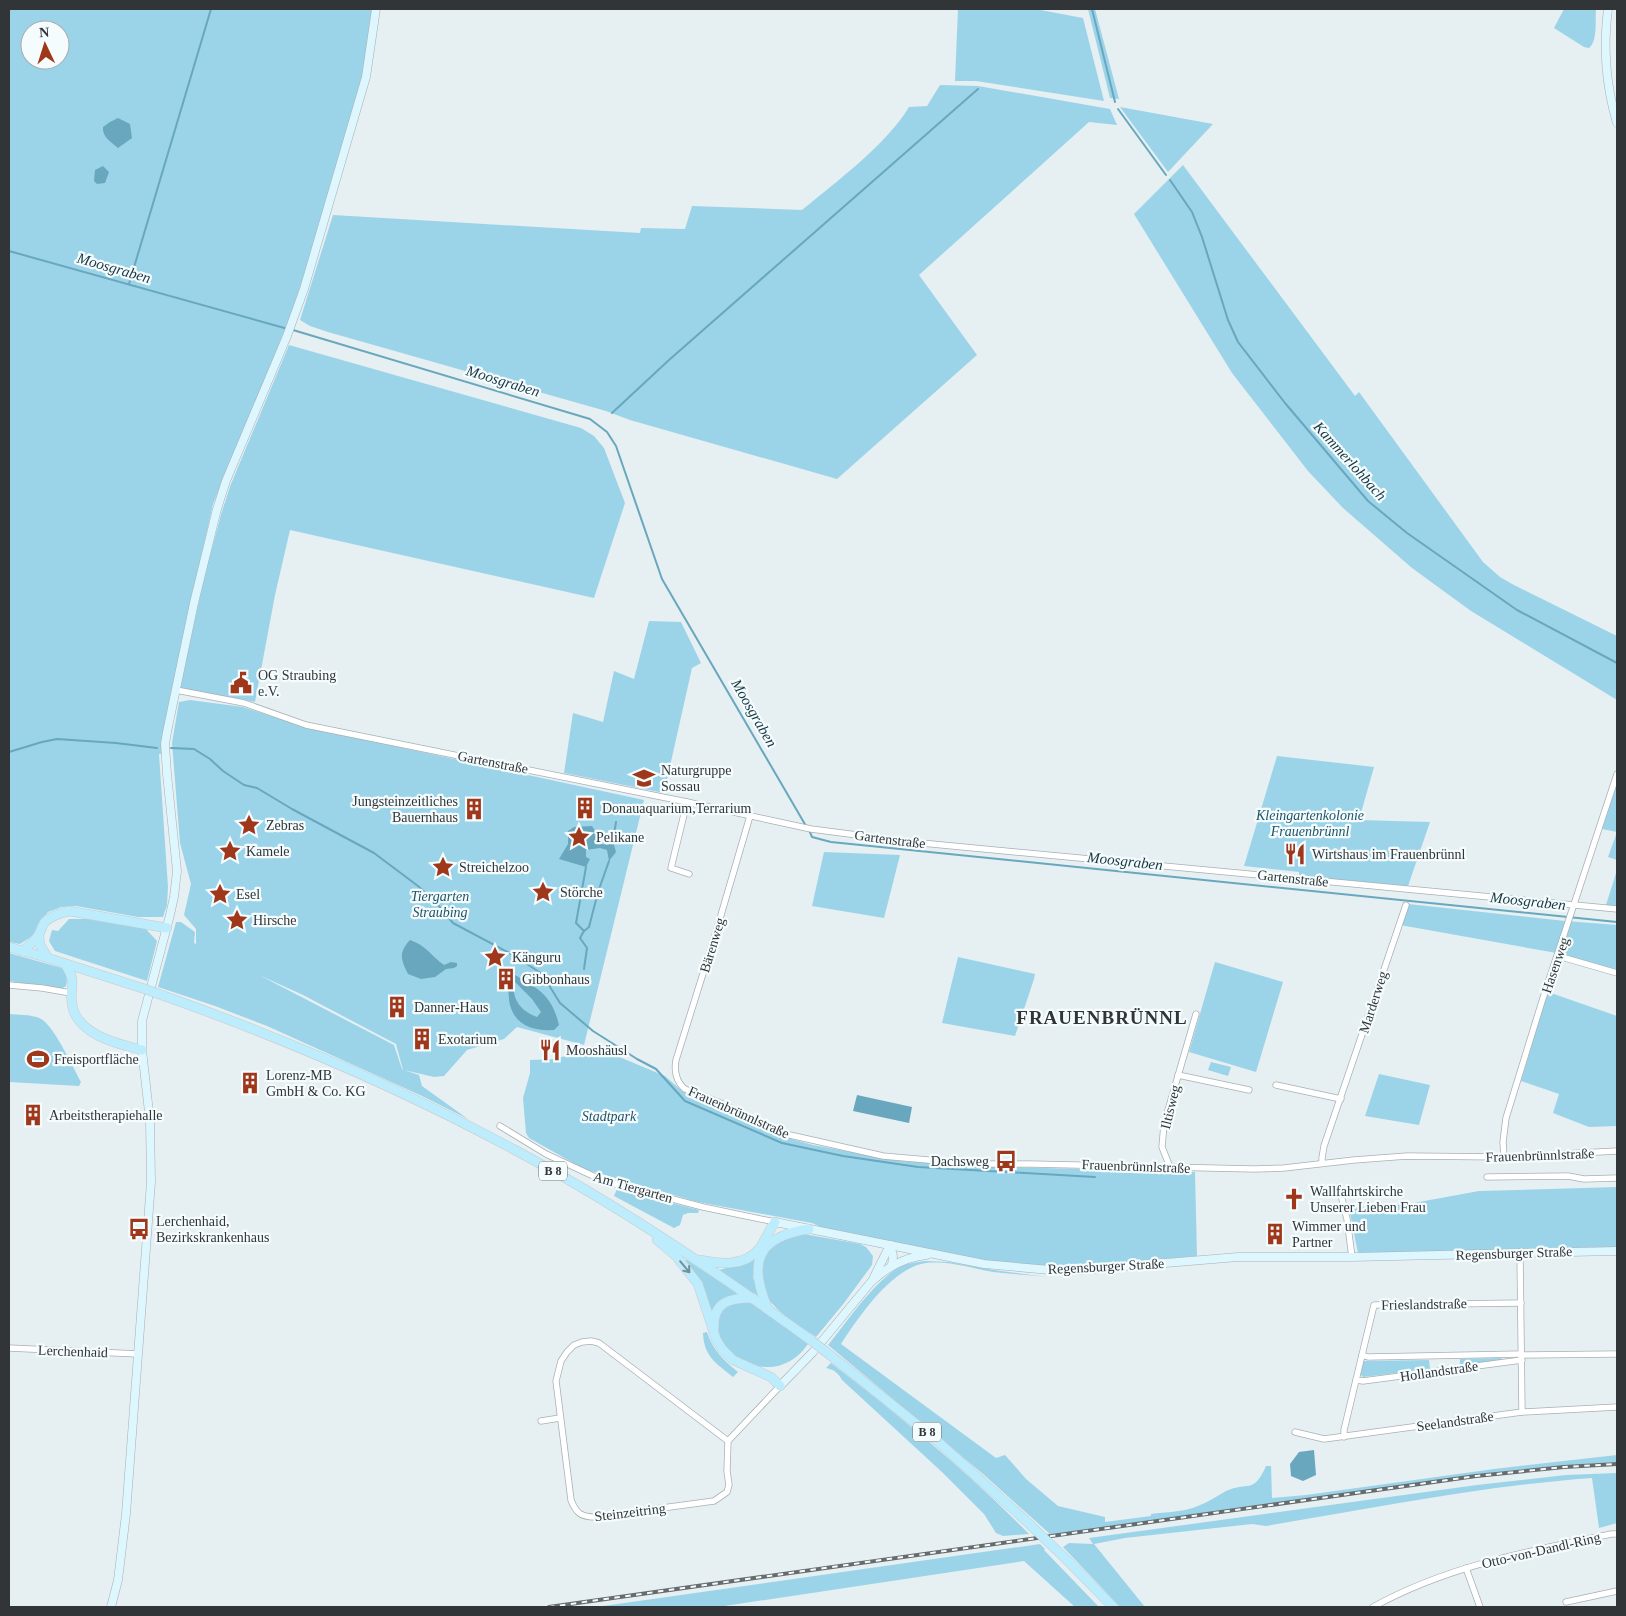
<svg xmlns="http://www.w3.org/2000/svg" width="1626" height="1616" viewBox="0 0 1626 1616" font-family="'Times New Roman',serif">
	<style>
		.green { fill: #9bd4e9; fill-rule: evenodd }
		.water { fill: #68a7bd }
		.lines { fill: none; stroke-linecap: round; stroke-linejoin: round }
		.stream { stroke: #68a7bd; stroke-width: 2 }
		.street-casing { stroke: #a8b0b3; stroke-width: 7 }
		.secondary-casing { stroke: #a8b0b3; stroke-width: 9 }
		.primary-casing { stroke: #cacacb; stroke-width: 10 }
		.street { stroke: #fff; stroke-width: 5.5 }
		.secondary { stroke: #def6fe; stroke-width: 8 }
		.primary { stroke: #bdecfd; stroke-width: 9 }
		.rail-casing { stroke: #666b6d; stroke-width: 4 }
		.rail { stroke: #f5fcfe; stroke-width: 2; stroke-dasharray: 5.5; stroke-linecap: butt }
		.primary-bridge-casing { stroke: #cacacb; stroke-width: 10; stroke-linecap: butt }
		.primary-bridge { stroke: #bdecfd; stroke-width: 9 }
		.oneway { stroke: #78909a }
		.labels { text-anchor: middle; stroke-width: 4.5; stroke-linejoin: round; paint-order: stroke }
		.shield { fill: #f5fcfe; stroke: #6c7173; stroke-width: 1 }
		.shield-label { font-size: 12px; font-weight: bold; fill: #323537 }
		.poi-label { font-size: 14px; fill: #323537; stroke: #f5fcfe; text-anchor: start }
		.street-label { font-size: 14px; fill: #323537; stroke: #f5fcfe }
		.park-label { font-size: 14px; font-style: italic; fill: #205466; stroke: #f5fcfe }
		.water-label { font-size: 15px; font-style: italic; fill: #173641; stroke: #f5fcfe }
		.district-label { font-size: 19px; font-weight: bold; letter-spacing: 1px; fill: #323537; stroke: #f5fcfe }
	</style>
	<rect width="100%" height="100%" fill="#e6eff2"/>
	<g class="green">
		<path d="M9,9H372L363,72L323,214L291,315L213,504L168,707L162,740V754H159L168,887L167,905L163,917H138L76,906L61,907L48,912L38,924L34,935L20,944L9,942ZM30,30H60V60H30Z"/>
		<polygon points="958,9 1035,9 1083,18 1104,101 976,81 955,81"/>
		<polygon points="1088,9 1095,9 1119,99 1110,98"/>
		<path d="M1564,9H1596C1595,20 1598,41 1589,48L1584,47L1554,28Z"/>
		<path d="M940,85L978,86L1110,109L1117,125L1089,122L919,275L977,355L837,479L630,420L606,411L328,332L310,326L300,320L333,215L640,233L641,228L685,229L692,206L802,210C836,182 887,144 909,107L927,106Z"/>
		<polygon points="1120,107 1213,124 1168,172"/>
		<polygon points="1183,165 1355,396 1359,392 1483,562 1500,577 1512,584 1617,636 1617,700 1471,611 1412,568 1343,508 1308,471 1232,373 1134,214"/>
		<polygon points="289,345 581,428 594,436 604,448 625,503 594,598 290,530 275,595 255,702 180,688 204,578 222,511 231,484"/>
		<polygon points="649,621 681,622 701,663 692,668 664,793 564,773 573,713 603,722 614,671 634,679"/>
		<path d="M190,700L243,707L306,727L644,800L584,1045L517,1027L504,1039L467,1050L444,1076L434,1077L404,1070L419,1075L422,1086L468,1119L422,1096L267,1026L215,1006L158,987L176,922H181L195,932L194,943L196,944V929L184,915L191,884L180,843L172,743L179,702ZM259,975L303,995L396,1044L403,1070L402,1069L394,1045Z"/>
		<polygon points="1277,756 1374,767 1359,820 1430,822 1408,886 1299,876 1299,872 1244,866"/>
		<polygon points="1617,783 1617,860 1608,857 1617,832 1602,829"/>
		<polygon points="824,852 900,855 884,918 812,906"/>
		<polygon points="1617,870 1617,906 1606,905"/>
		<polygon points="1408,904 1565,921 1617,925 1617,971 1565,955 1551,993 1617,1016 1617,1126 1589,1127 1553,1113 1559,1094 1521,1081 1544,1005 1562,954 1400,925"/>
		<polygon points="69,919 95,919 145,928 157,941 147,981 55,951 49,941 52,930 58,931"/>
		<path d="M9,953L62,968C66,973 68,978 66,986L61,989L9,981Z"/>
		<polygon points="958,957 1035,974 1034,979 1015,1036 942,1023"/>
		<polygon points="1215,962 1283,982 1256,1072 1189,1052"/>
		<path d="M9,1014C19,1015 36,1014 44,1021C56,1031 73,1067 81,1082L79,1086L9,1082Z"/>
		<polygon points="593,1046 665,1076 682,1091 692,1097 721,1107 773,1134 813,1145 900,1161 973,1166 1195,1172 1197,1256 1093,1265 1049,1266 1015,1264 985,1260 823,1228 812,1223 698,1202 584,1169 529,1138 526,1133 523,1098 530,1073 530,1060 556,1059"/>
		<polygon points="1211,1062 1231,1067 1228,1076 1208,1070"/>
		<polygon points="1379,1074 1430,1085 1419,1125 1365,1116"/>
		<polygon points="1617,1187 1617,1247 1358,1253 1349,1208 1408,1204 1479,1191"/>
		<polygon points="617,1189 699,1210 698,1213 688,1213 683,1215 680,1225 674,1228 614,1196"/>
		<path d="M804,1234L860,1244L866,1247L873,1256L872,1265L844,1303L816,1337C799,1326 767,1307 763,1287C762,1282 763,1276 762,1271C762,1244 782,1240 804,1234Z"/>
		<polygon points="756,1258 754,1266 753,1277 758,1295 756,1296 719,1270 741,1264"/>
		<path d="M685,1260H687L737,1293L736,1295L711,1311C706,1291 697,1278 685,1262Z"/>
		<path d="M925,1261L949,1262L994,1270L1047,1277C1029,1275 1011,1274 993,1272C970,1268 944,1259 921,1264C889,1272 858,1318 841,1344L996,1458L1005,1455L1026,1479L1058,1506L1105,1517V1522L1151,1516V1514C1166,1512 1184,1512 1198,1506C1208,1502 1217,1496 1226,1491C1248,1481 1253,1495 1266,1466H1271L1272,1498L1306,1495L1494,1469L1617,1455V1462L1554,1466L1496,1472L1051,1535L983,1474L828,1345C847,1322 876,1278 902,1266C910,1263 917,1262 925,1261Z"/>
		<path d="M749,1302L763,1310L808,1344C801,1354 793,1361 781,1365C757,1373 722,1357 717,1330C716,1325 719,1317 720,1311L731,1303Z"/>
		<path d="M707,1332C713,1350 723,1360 738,1372L733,1377C716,1363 704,1357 703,1333Z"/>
		<polygon points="1501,1358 1502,1360 1460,1365 1460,1359"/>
		<polygon points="1429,1360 1430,1369 1363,1377 1360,1374 1362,1363 1364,1361"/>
		<path d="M831,1363C900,1416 967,1471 1029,1534L1003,1536L996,1533L984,1514L943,1473L842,1380C838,1373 835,1370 826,1368Z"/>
		<path d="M1617,1473V1523L1599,1528L1592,1478C1482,1486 1374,1508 1266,1526L1252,1524L1125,1538L1094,1544L1145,1607H1120L1063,1547L1069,1543L1093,1544L1089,1538L1477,1485L1566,1475Z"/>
		<polygon points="1040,1544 1045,1549 1044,1550 1099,1607 1075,1607 1024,1561 718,1607 645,1607 644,1606 596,1607"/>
	</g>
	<g class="water">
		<path d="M118,118L130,124L132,138L118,148C111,142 102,137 103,127L110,122Z"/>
		<polygon points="103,166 109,172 105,183 97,184 94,181 95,170"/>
		<polygon points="592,826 599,837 601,844 608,845 613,841 616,852 609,861 607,850 600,848 586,850 586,857 590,859 586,867 559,859 568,844 568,831 574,827"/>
		<path d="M410,940C426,945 431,956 444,965L451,962L457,963V966L454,968L446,969L435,977L421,979L408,974C401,959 398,953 410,940Z"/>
		<path d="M513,974C538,988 552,995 559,1025L554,1030C535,1031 516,1027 510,1005C508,999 510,992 506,986H510C513,989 514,992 515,997C519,1008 527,1013 537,1017L541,1012L532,999L512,979L511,976Z"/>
		<polygon points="857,1095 912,1107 909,1123 853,1111"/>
		<polygon points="1314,1450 1316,1475 1303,1481 1291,1476 1290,1464 1299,1452"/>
	</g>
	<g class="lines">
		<g class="stream">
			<polyline points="1092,9 1115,102"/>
			<polyline points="1118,109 1166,175"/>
			<polyline points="1170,180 1192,212 1202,237 1228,320 1238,342 1285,403 1368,501 1407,533 1517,610 1617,663"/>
			<polyline points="9,251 288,329"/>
			<polyline points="129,284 211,9"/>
			<polyline points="293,330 590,419 607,432 616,446 662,579 806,826"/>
			<polyline points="612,413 669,360 978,89"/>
			<polyline points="171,748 194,749 210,759 223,771 244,785 257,788 292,809 374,853 418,886 438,905 453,923 515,956 542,974 560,1003 593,1031 637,1059 656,1069 685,1101 782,1143 843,1156 918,1167 1095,1177"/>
			<polyline points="9,752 42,742 57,739 116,743 157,748"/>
			<polyline points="809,830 812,837 831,842 1617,922"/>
			<polyline points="613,841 616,822"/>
			<polyline points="584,931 576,923 586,867"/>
			<polyline points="584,969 587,948 580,938 584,931 589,927 598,892 609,861"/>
		</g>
		<g class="street-casing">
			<g id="street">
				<polyline points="176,690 244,703 306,725 687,802 811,829 911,842 1617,909"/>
				<polyline points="687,802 671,868 689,874"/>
				<path d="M750,816L716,932L676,1060C674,1070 676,1082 685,1089L723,1104L766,1127L781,1133L883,1156L973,1164H1031L1254,1169L1284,1168L1354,1160L1407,1156L1504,1157L1617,1151"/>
				<polyline points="1558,956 1617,973"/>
				<polyline points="9,985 42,988 71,993"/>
				<polyline points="1178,1075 1249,1090"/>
				<polyline points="1276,1085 1341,1099"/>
				<polyline points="500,1126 546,1154 604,1181 703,1207 775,1222"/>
				<polyline points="1504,1157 1503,1142 1506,1118 1543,998 1617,774"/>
				<polyline points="1322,1163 1322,1158 1324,1146 1406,905"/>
				<polyline points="1170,1167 1162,1147 1164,1124 1196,1014"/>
				<polyline points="1487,1177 1568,1176 1584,1179 1617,1178"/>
				<polyline points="1339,1187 1347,1219 1352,1257"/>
				<polyline points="1520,1254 1522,1412"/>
				<polyline points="9,1348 138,1354"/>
				<polyline points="1362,1355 1368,1357 1521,1354"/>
				<polyline points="1521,1355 1617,1354"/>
				<polyline points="1356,1380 1363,1381 1522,1360"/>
				<polyline points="541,1421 560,1418"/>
				<polyline points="1295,1432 1324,1439 1522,1412 1617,1407"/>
				<polyline points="1344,1437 1344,1430 1374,1305 1521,1303"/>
				<path d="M728,1441L599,1343L591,1341L582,1342L574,1345L567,1352L561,1361L556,1381L571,1500C576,1513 581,1517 595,1517L714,1501L727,1492L729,1485L727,1471L728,1441L780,1386"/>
				<polyline points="1466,1568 1480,1607"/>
				<polyline points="1566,1602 1617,1591"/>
				<path d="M1373,1607C1447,1566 1529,1551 1611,1534H1617"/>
			</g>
		</g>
		<g class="secondary-casing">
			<g id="secondary">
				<path d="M1608,9C1603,47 1606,86 1617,123"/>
				<polyline points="775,1222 984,1264 1050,1270 1081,1270 1238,1257 1352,1257 1617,1251"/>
				<polyline points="890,1245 893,1256 892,1265"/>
				<polyline points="874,1277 890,1245"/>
				<path d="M780,1386L813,1352L871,1282C887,1267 904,1257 927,1255"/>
				<polyline points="111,1607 118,1580 126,1514 151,1182 150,1121 142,1050 142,1021 170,915 174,897 177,871 167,774 165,744 167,732 194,603 217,509 226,481 287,336 304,289 366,77 376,9"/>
			</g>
		</g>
		<g class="primary-casing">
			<g id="primary">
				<polyline points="39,935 40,945 48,958"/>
				<polyline points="9,947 48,958 145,989"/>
				<path d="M22,951C29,946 35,941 39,934C41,931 42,927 44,923C50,916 60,913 69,911L167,928"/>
				<path d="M65,964C78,984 69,984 72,1004C76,1034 117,1044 142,1050"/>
				<path d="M156,993C278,1036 398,1087 513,1149C617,1204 716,1271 812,1341"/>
				<polyline points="657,1240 676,1256 698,1284 716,1339 722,1349 733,1360 771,1377 780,1386"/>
				<path d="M700,1260C720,1264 744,1267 759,1249C765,1241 769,1230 775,1222"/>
				<path d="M768,1309C748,1263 756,1237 809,1229"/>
				<path d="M714,1328C713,1301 730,1298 753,1298"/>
				<polyline points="825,1351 935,1439 1024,1519"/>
				<polyline points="1068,1561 1113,1607"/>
			</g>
		</g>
		<use href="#street" class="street"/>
		<use href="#secondary" class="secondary"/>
		<use href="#primary" class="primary"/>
		<g class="rail-casing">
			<polyline id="rail" points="549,1607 1476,1476 1564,1467 1617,1464"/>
		</g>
		<use href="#rail" class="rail"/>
		<g class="primary-bridge-casing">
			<g id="primary-bridge">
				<polyline points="145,989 156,993"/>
				<polyline points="812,1341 825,1351"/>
				<polyline points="1024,1519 1068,1561"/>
			</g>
		</g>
		<use href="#primary-bridge" class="primary-bridge"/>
	</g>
	<defs><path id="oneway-shaft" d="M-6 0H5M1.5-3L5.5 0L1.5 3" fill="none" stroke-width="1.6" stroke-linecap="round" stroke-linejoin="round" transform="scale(1.25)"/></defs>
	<use class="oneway" href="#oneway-shaft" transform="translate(685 1267) rotate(50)"/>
	<defs>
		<g id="civic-bare" transform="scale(1.725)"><path d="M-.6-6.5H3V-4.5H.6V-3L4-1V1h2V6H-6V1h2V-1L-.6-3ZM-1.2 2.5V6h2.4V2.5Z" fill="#9f371a" stroke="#f5fcfe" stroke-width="2.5" paint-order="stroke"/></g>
		<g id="school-bare" transform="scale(1.725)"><path d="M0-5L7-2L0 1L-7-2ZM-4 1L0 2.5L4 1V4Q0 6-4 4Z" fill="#9f371a" stroke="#f5fcfe" stroke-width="2.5" paint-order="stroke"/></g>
		<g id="building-bare" transform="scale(1.725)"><path d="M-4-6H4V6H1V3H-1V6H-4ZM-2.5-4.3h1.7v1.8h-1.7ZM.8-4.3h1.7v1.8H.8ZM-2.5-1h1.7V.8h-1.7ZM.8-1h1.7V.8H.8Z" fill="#9f371a" stroke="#f5fcfe" stroke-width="2.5" paint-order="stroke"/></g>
		<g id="sight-bare" transform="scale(1.725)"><path d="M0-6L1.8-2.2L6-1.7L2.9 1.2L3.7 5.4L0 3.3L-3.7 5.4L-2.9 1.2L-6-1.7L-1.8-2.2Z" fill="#9f371a" stroke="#f5fcfe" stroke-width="2.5" paint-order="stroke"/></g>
		<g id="restaurant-bare" transform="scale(1.725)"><path d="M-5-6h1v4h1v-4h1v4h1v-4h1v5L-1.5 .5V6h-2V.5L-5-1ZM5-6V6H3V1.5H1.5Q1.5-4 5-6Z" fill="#9f371a" stroke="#f5fcfe" stroke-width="2.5" paint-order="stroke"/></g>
		<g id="stadium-bare" transform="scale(1.725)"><path d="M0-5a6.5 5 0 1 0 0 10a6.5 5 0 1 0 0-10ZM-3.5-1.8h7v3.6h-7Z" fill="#9f371a" stroke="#f5fcfe" stroke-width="2.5" paint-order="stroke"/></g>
		<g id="bus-bare" transform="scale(1.725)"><path d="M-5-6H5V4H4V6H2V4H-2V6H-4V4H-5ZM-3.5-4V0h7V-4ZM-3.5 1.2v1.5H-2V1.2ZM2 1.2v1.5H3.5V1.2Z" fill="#9f371a" stroke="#f5fcfe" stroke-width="2.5" paint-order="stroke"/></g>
		<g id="church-bare" transform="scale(1.725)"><path d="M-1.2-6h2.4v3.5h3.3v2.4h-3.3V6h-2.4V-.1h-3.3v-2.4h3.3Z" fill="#9f371a" stroke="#f5fcfe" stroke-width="2.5" paint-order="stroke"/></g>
	</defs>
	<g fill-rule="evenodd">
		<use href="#civic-bare" x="241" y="683"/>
		<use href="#school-bare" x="644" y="778"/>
		<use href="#building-bare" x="585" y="808"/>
		<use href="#building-bare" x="474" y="809"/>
		<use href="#sight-bare" x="249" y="825"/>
		<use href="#sight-bare" x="579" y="837"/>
		<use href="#sight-bare" x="230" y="851"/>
		<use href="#restaurant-bare" x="1295" y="854"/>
		<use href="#sight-bare" x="443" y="867"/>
		<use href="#sight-bare" x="543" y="892"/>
		<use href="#sight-bare" x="220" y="894"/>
		<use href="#sight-bare" x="237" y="920"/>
		<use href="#sight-bare" x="495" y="957"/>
		<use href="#building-bare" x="506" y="979"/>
		<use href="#building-bare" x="397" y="1007"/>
		<use href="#building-bare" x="422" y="1039"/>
		<use href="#restaurant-bare" x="550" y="1050"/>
		<use href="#stadium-bare" x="38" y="1059"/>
		<use href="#building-bare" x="250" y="1083"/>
		<use href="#building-bare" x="33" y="1115"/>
		<use href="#bus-bare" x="1006" y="1161"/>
		<use href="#church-bare" x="1294" y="1199"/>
		<use href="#bus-bare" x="139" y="1229"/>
		<use href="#building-bare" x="1275" y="1234"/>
	</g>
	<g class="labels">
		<g class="shield">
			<rect x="539" y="1161.5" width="28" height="19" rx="4"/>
			<rect x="913" y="1422.5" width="28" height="19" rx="4"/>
		</g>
		<g class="shield-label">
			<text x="553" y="1175">B 8</text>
			<text x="927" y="1436">B 8</text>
		</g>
		<g class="poi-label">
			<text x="258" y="680">OG Straubing<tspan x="258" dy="16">e.V.</tspan></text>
			<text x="661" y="775">Naturgruppe<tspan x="661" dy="16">Sossau</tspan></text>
			<text x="458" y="806" text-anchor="end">Jungsteinzeitliches<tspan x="458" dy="16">Bauernhaus</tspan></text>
			<text x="602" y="813">Donauaquarium,Terrarium</text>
			<text x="266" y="830">Zebras</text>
			<text x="596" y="842">Pelikane</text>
			<text x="246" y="856">Kamele</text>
			<text x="1312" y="859">Wirtshaus im Frauenbrünnl</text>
			<text x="459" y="872">Streichelzoo</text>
			<text x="560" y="897">Störche</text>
			<text x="236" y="899">Esel</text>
			<text x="253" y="925">Hirsche</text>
			<text x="512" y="962">Känguru</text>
			<text x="522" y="984">Gibbonhaus</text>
			<text x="414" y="1012">Danner-Haus</text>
			<text x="438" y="1044">Exotarium</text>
			<text x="566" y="1055">Mooshäusl</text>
			<text x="54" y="1064">Freisportfläche</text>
			<text x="266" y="1080">Lorenz-MB<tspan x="266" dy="16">GmbH &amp; Co. KG</tspan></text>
			<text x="49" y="1120">Arbeitstherapiehalle</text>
			<text x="989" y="1166" text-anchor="end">Dachsweg</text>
			<text x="1310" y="1196">Wallfahrtskirche<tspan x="1310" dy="16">Unserer Lieben Frau</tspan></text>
			<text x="156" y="1226">Lerchenhaid,<tspan x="156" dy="16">Bezirkskrankenhaus</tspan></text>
			<text x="1292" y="1231">Wimmer und<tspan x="1292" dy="16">Partner</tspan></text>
		</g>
		<g class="street-label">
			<text transform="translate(493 762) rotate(11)" y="5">Gartenstraße</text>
			<text transform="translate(890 839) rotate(7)" y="5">Gartenstraße</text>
			<text transform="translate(1293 878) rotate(6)" y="5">Gartenstraße</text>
			<text transform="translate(712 945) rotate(-73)" y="5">Bärenweg</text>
			<text transform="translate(1555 965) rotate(-71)" y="5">Hasenweg</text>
			<text transform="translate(1373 1002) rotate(-72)" y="5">Marderweg</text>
			<text transform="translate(1170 1107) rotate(-76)" y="5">Iltisweg</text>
			<text transform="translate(739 1112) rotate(24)" y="5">Frauenbrünnlstraße</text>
			<text transform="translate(1540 1155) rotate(-2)" y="5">Frauenbrünnlstraße</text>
			<text transform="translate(1136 1166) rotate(2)" y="5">Frauenbrünnlstraße</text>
			<text transform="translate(633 1187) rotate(16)" y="5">Am Tiergarten</text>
			<text transform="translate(1514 1253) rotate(-2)" y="5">Regensburger Straße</text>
			<text transform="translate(1106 1266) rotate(-3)" y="5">Regensburger Straße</text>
			<text transform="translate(1424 1304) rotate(-1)" y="5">Frieslandstraße</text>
			<text transform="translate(73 1351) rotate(2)" y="5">Lerchenhaid</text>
			<text transform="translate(1439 1371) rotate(-8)" y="5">Hollandstraße</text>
			<text transform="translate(1455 1421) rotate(-8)" y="5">Seelandstraße</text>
			<text transform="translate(630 1512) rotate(-7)" y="5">Steinzeitring</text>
			<text transform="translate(1541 1550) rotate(-13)" y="5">Otto-von-Dandl-Ring</text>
		</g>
		<g class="park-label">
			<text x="1310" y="820">Kleingartenkolonie<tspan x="1310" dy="16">Frauenbrünnl</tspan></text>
			<text x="440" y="901">Tiergarten<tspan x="440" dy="16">Straubing</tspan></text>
			<text x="609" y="1121">Stadtpark</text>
		</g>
		<g class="water-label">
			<text transform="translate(114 268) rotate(16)" y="5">Moosgraben</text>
			<text transform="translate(503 381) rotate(17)" y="5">Moosgraben</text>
			<text transform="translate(1350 461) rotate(48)" y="5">Kammerlohbach</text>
			<text transform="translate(754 713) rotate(60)" y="5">Moosgraben</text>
			<text transform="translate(1125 861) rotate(6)" y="5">Moosgraben</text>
			<text transform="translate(1528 901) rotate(6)" y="5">Moosgraben</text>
		</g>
		<g class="district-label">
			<text x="1102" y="1024">FRAUENBRÜNNL</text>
		</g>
	</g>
	<rect width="1626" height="1616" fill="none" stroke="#323537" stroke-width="20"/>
	<g transform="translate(45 45) rotate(356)"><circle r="24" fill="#f5fcfe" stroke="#a7acae"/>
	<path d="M0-4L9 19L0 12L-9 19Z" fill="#9f371a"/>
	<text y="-8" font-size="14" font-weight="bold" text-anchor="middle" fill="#323537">N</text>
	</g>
</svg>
